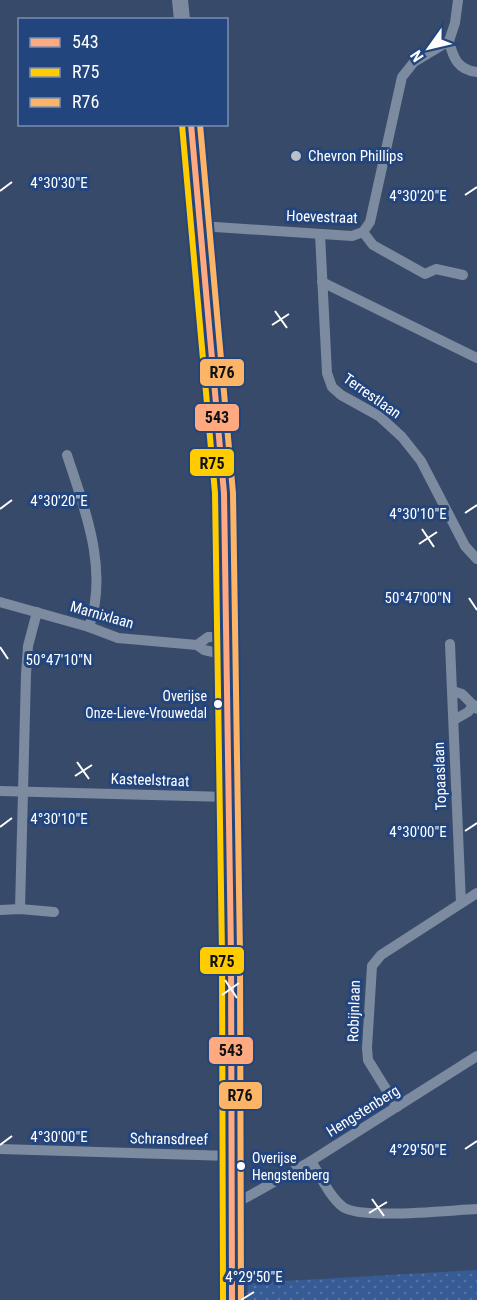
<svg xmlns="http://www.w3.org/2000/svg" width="477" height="1300" viewBox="0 0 477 1300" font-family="'Roboto Condensed',sans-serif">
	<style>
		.garden { fill: url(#garden-dots) }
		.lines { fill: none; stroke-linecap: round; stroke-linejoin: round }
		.street { stroke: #7d8ba0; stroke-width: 10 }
		.primary { stroke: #7c899e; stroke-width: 16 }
		.bus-1-casing { stroke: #23457e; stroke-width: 10 }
		.bus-2-casing { stroke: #23457e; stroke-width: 10 }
		.bus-3-casing { stroke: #23457e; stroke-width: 10 }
		.bus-1 { stroke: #ffa980; stroke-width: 6 }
		.bus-2 { stroke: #fc0; stroke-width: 6 }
		.bus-3 { stroke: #fcb466; stroke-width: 6 }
		.ticks { fill: none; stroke: #fff; stroke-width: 2 }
		.poi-dot { fill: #b9c0ca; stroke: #23457e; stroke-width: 2 }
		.bus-dot { fill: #fff; stroke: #23457e; stroke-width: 2 }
		.labels { text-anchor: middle; stroke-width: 6; stroke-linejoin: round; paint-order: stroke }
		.bus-label { font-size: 14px; fill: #fff; stroke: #23457e; text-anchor: end }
		.poi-label { font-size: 15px; fill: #fff; stroke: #23457e; text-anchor: start }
		.street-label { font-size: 15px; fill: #fff; stroke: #23457e }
		.ticks-label { font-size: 15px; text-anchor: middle; fill: #fff; stroke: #23457e; stroke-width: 6; stroke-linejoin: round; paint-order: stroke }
		.line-badge { stroke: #23457e; stroke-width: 2 }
		.pale-badge-label { font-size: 16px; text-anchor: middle; font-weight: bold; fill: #111 }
	</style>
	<defs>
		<pattern id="garden-dots" width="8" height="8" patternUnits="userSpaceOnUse" patternTransform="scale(1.5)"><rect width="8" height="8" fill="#365b95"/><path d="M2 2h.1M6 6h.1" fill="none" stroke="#5474a5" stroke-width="1.8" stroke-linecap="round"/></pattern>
	</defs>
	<rect width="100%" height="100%" fill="#384a69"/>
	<polygon class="garden" points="477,1270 477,1300 247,1300 248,1283"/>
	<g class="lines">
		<g class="street">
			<path d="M449,41C453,58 458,70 477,72"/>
			<polyline points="200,226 352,236 363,232"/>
			<polyline points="363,232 370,222 402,77 414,62 449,41 455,23 458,0"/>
			<polyline points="363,232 373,245 425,274 436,269 463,275"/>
			<polyline points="320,234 327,373 332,387 341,395 379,416 402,437 421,461 465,546 477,559"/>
			<polyline points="322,282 477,358"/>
			<path d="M67,455C85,510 109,570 89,627"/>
			<polyline points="0,602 89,627 118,638 197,645 204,650 227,655"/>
			<polyline points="450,644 461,903"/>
			<polyline points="197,645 208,637 227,637"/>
			<polyline points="453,691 462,694 477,709"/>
			<polyline points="454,720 468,712 474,705"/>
			<polyline points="0,791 228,797"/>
			<polyline points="20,909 26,674 28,646 37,612"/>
			<polyline points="0,910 20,909 54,912"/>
			<polyline points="397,1107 368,1060 367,1048 372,966 381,955 477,893"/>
			<polyline points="0,1149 230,1156"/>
			<path d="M311,1161C320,1175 329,1196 343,1207C361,1220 451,1210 477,1209"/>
			<polyline points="231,1205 249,1196 311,1161 477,1056"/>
		</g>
		<g class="primary">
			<polyline points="180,0 182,20"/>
			<polyline points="191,124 224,493 231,955 232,1300"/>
		</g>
		<g class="bus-1-casing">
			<polyline id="bus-1" points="191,124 224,493 231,955 232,1300"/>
		</g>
		<g class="bus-2-casing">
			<polyline id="bus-2" points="182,125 215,493 222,955 223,1300"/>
		</g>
		<g class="bus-3-casing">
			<polyline id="bus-3" points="200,124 233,493 240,955 241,1300"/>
		</g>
		<use href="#bus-1" class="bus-1"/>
		<use href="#bus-2" class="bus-2"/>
		<use href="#bus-3" class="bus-3"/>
	</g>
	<path class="ticks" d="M0,191L12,182M465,195L477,187M275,311L287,328M272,325L289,314M0,509L12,500M465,513L477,505M422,529L434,547M419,544L437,532M469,598L477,610M0,647L8,659M77,762L89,779M75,776L92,765M0,827L12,818M465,831L477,823M225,980L237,998M222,995L239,983M0,1145L12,1136M465,1149L477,1141M372,1199L384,1216M369,1213L387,1202M241,1300L254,1292"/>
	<circle class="poi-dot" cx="296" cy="156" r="6"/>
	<g class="bus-dot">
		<circle cx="218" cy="704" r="5"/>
		<circle cx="241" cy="1166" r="5"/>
	</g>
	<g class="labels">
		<g class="bus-label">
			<text x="207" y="701">Overijse<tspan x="207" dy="17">Onze-Lieve-Vrouwedal</tspan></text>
			<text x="252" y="1163" text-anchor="start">Overijse<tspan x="252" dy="17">Hengstenberg</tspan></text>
		</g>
		<g class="poi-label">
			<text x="308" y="161">Chevron Phillips</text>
		</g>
		<g class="street-label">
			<text transform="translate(322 217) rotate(2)" y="5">Hoevestraat</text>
			<text transform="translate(372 396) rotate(35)" y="5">Terrestlaan</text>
			<text transform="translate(102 615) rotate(16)" y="5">Marnixlaan</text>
			<text transform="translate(440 776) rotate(-92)" y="5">Topaaslaan</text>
			<text transform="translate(150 780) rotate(2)" y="5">Kasteelstraat</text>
			<text transform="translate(354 1011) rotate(-88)" y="5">Robijnlaan</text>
			<text transform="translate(363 1111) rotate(-32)" y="5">Hengstenberg</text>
			<text transform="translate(169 1139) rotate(1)" y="5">Schransdreef</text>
		</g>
	</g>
	<g class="ticks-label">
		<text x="59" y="188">4°30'30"E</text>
		<text x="418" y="201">4°30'20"E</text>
		<text x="59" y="506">4°30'20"E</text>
		<text x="418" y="519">4°30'10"E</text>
		<text x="418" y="603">50°47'00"N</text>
		<text x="59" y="665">50°47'10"N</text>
		<text x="59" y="824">4°30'10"E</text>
		<text x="418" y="837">4°30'00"E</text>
		<text x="59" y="1142">4°30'00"E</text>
		<text x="418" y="1155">4°29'50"E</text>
		<text x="254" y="1282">4°29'50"E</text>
	</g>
	<g class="line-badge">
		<rect x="199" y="358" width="46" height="29" rx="6" fill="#fcb466"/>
		<rect x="194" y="403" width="46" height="29" rx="6" fill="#ffa980"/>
		<rect x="189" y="448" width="46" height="29" rx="6" fill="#fc0"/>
		<rect x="199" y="946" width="46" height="29" rx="6" fill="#fc0"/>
		<rect x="208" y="1036" width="46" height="29" rx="6" fill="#ffa980"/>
		<rect x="218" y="1081" width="45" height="29" rx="6" fill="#fcb466"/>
	</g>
	<g class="pale-badge-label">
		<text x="222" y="378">R76</text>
		<text x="217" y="423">543</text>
		<text x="212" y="469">R75</text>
		<text x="222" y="967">R75</text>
		<text x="231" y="1056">543</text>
		<text x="240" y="1101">R76</text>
	</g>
	<rect x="18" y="18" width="210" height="108" fill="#23457e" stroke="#7b8fb2" stroke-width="1.5"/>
	<rect x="30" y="38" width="30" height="9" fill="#ffa980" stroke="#7b8fb2" stroke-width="1.5"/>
	<text x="72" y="48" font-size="18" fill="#ffffff">543</text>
	<rect x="30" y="68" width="30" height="9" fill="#ffcc00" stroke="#7b8fb2" stroke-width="1.5"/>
	<text x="72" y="78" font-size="18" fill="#ffffff">R75</text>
	<rect x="30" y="98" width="30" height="9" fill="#fcb466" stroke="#7b8fb2" stroke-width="1.5"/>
	<text x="72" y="108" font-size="18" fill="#ffffff">R76</text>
	<g transform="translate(429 48) rotate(236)" stroke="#23457e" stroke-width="4.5" paint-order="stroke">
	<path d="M0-4.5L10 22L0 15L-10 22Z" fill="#ffffff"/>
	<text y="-9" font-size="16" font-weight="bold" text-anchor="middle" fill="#ffffff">N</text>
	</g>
</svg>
